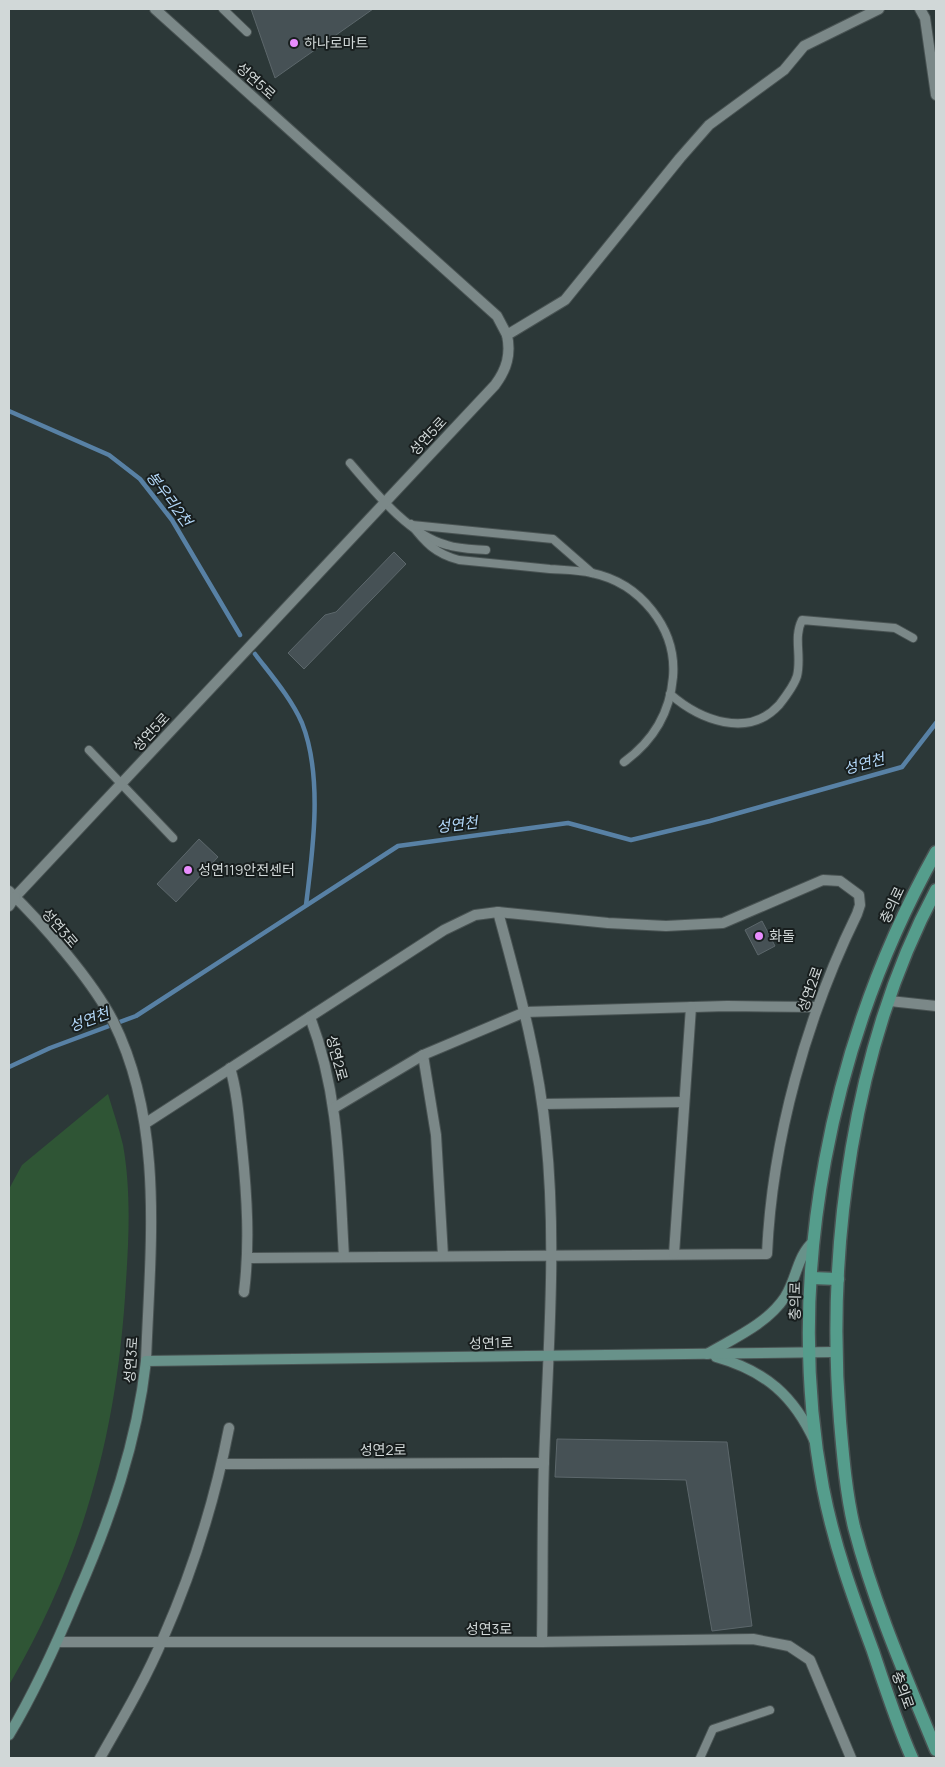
<svg xmlns="http://www.w3.org/2000/svg" width="945" height="1767" viewBox="0 0 945 1767" font-family="Manrope,'Noto Sans KR',sans-serif">
	<style>
		.green { fill: #2f5535 }
		.lines { fill: none; stroke-linecap: round; stroke-linejoin: round }
		.stream { stroke: #5881a5; stroke-width: 4.5 }
		.building { fill: #465155; stroke: #5c676b }
		.service-casing { stroke: #495353; stroke-width: 10 }
		.minor-casing { stroke: #495353; stroke-width: 12 }
		.tertiary-casing { stroke: #495353; stroke-width: 12 }
		.secondary-casing { stroke: #495353; stroke-width: 12 }
		.primary-casing { stroke: #495353; stroke-width: 15 }
		.service { stroke: #7b8888; stroke-width: 8 }
		.minor { stroke: #7b8888; stroke-width: 10 }
		.tertiary { stroke: #7b8888; stroke-width: 10 }
		.secondary { stroke: #68928a; stroke-width: 10 }
		.primary { stroke: #559d8c; stroke-width: 12 }
		.poi-dot { fill: #e98dfe; stroke: #181e1e; stroke-width: 2 }
		.labels { text-anchor: middle; stroke-width: 4; stroke-linejoin: round; paint-order: stroke }
		.poi-label { font-size: 14px; fill: #d1d8d8; stroke: #181e1e; text-anchor: start }
		.street-label { font-size: 14px; fill: #d1d8d8; stroke: #181e1e }
		.water-label { font-size: 15px; font-style: italic; fill: #b3d8f9; stroke: #181e1e }
	</style>
	<rect width="100%" height="100%" fill="#2c3838"/>
	<path class="green" d="M108,1094C113,1111 119,1128 123,1145C131,1189 129,1237 126,1281C118,1429 84,1557 9,1685V1189L22,1165Z"/>
	<g class="lines">
		<g class="stream">
			<polyline points="9,411 109,455 140,479 172,520 240,635"/>
			<path d="M255,654C271,675 291,698 302,723C323,776 313,850 306,905"/>
			<polyline points="9,1067 50,1048 136,1016 398,846 568,823 631,840 710,821 902,767 936,723"/>
		</g>
	</g>
	<g class="building">
		<polygon points="251,9 373,9 275,78"/>
		<polygon points="394,552 406,564 304,669 288,653 325,615 336,612"/>
		<polygon points="199,839 218,857 176,902 157,884"/>
		<polygon points="762,921 775,946 758,955 745,930"/>
		<polygon points="557,1439 727,1442 752,1626 712,1631 686,1480 555,1477"/>
	</g>
	<g class="lines">
		<g class="service-casing">
			<g id="service">
				<polyline points="223,9 247,32"/>
				<path d="M350,463C374,491 410,536 447,545C459,549 473,549 486,550"/>
				<path d="M411,524C425,543 436,554 459,560C490,563 520,566 550,569C564,570 578,570 592,573C640,583 677,628 673,677C670,713 653,741 624,762"/>
				<polyline points="412,525 553,539 592,573"/>
				<path d="M670,694C700,720 748,739 779,705C786,696 794,686 797,676C802,656 793,638 802,620L895,628L913,638"/>
				<polyline points="89,750 173,838"/>
				<polyline points="700,1758 713,1729 770,1710"/>
			</g>
		</g>
		<g class="minor-casing">
			<g id="minor">
				<polyline points="920,9 925,18 936,95"/>
				<path d="M15,897L495,385C507,369 511,354 507,335L565,300L680,158L709,125L784,70L804,46L879,9"/>
				<path d="M498,912C518,986 539,1060 546,1137C557,1244 548,1353 544,1461C542,1521 543,1582 542,1642"/>
				<polyline points="890,1001 936,1006"/>
				<path d="M310,1017C340,1096 339,1173 344,1257"/>
				<polyline points="423,1055 436,1135 443,1256"/>
				<path d="M230,1068C238,1094 239,1121 242,1147C247,1196 250,1244 244,1292"/>
				<polyline points="543,1104 684,1102"/>
				<polyline points="334,1108 423,1055 525,1012 727,1006 817,1007"/>
				<path d="M146,1123L444,930L475,915L498,912L608,923L666,926L723,923L823,880L840,881L859,895L860,905L857,914C807,1016 772,1139 767,1254L248,1258"/>
				<polyline points="674,1254 691,1007"/>
				<polyline points="222,1464 544,1463"/>
			</g>
		</g>
		<g class="tertiary-casing">
			<g id="tertiary">
				<polyline points="155,9 497,316 507,335"/>
				<path d="M9,891C42,923 92,980 113,1021C165,1125 150,1249 146,1361"/>
				<polyline points="9,906 15,897"/>
				<polyline points="57,1642 542,1642 753,1639 789,1646 810,1660 851,1758"/>
				<path d="M100,1758C123,1718 146,1679 164,1636C193,1570 215,1499 229,1428"/>
			</g>
		</g>
		<g class="secondary-casing">
			<g id="secondary">
				<path d="M707,1354C734,1338 767,1324 785,1297C797,1278 797,1256 813,1242"/>
				<path d="M716,1357C766,1371 794,1396 815,1442"/>
				<path d="M9,1735C36,1690 57,1643 77,1595C110,1520 137,1443 146,1361L836,1352"/>
			</g>
		</g>
		<g class="primary-casing">
			<g id="primary">
				<path d="M936,890C853,1045 826,1247 840,1421C843,1456 846,1493 854,1527C874,1604 906,1677 936,1750"/>
				<polyline points="811,1278 838,1279"/>
				<path d="M912,1758C897,1724 885,1687 873,1651C853,1597 834,1545 823,1488C783,1274 831,1040 936,852"/>
			</g>
		</g>
		<use href="#service" class="service"/>
		<use href="#minor" class="minor"/>
		<use href="#tertiary" class="tertiary"/>
		<use href="#secondary" class="secondary"/>
		<use href="#primary" class="primary"/>
	</g>
	<g class="poi-dot">
		<circle cx="294" cy="43" r="5"/>
		<circle cx="188" cy="870" r="5"/>
		<circle cx="759" cy="936" r="5"/>
	</g>
	<g class="labels">
		<g class="poi-label">
			<text x="304" y="48">하나로마트</text>
			<text x="198" y="875">성연119안전센터</text>
			<text x="769" y="941">화돌</text>
		</g>
		<g class="street-label">
			<text transform="translate(256 81) rotate(42)" y="5">성연5로</text>
			<text transform="translate(428 436) rotate(-47)" y="5">성연5로</text>
			<text transform="translate(151 732) rotate(-47)" y="5">성연5로</text>
			<text transform="translate(892 905) rotate(-65)" y="5">충의로</text>
			<text transform="translate(60 928) rotate(49)" y="5">성연3로</text>
			<text transform="translate(810 989) rotate(-70)" y="5">성연2로</text>
			<text transform="translate(337 1058) rotate(75)" y="5">성연2로</text>
			<text transform="translate(795 1301) rotate(-89)" y="5">충의로</text>
			<text transform="translate(491 1343) rotate(-1)" y="5">성연1로</text>
			<text transform="translate(131 1360) rotate(-86)" y="5">성연3로</text>
			<text x="383" y="1455">성연2로</text>
			<text x="489" y="1634">성연3로</text>
			<text transform="translate(903 1690) rotate(70)" y="5">충의로</text>
		</g>
		<g class="water-label">
			<text transform="translate(169 499) rotate(53)" y="5">봉우리2천</text>
			<text transform="translate(864 764) rotate(-15)" y="5">성연천</text>
			<text transform="translate(457 825) rotate(-7)" y="5">성연천</text>
			<text transform="translate(89 1020) rotate(-20)" y="5">성연천</text>
		</g>
	</g>
	<rect width="945" height="1767" fill="none" stroke="#d1d8d8" stroke-width="20"/>
</svg>
